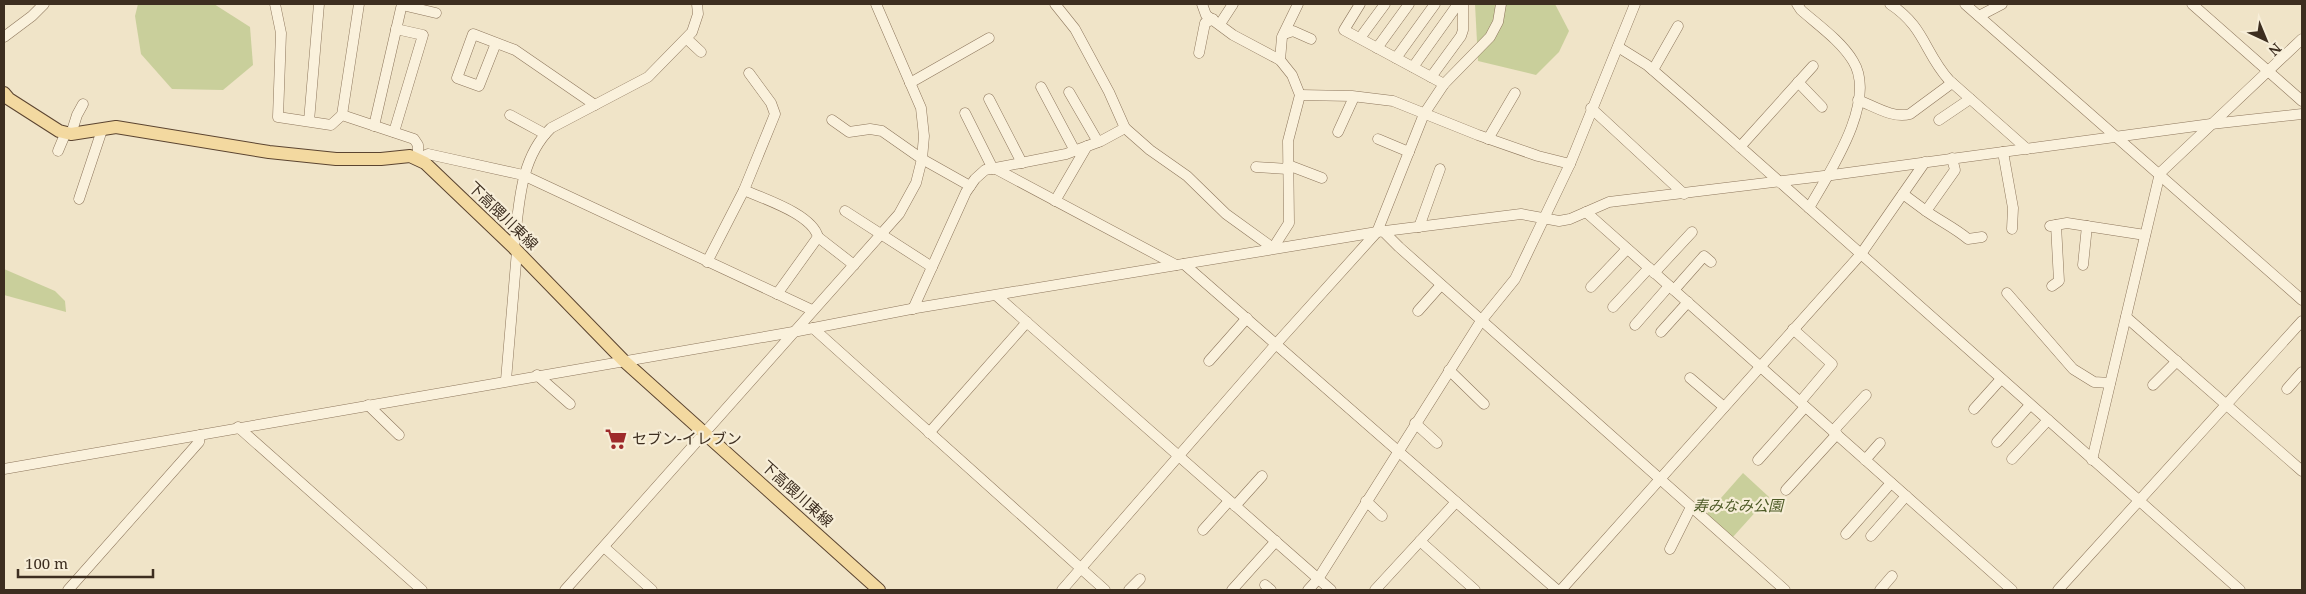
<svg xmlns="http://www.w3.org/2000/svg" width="2306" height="594" viewBox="0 0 2306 594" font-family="'Noto Serif','Noto Sans JP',serif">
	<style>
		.green { fill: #c9cf9b }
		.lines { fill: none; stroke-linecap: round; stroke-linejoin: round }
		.minor-casing { stroke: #8d765c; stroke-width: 11 }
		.major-casing { stroke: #5b4430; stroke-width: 14 }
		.minor { stroke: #faf1dc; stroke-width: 10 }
		.major { stroke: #f3d9a0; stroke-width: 12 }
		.labels { text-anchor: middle; stroke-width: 4.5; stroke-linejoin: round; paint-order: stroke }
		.street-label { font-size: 15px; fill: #3d2e20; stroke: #f7eed8 }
		.poi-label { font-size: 15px; fill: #3d2e20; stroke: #f7eed8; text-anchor: start }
		.park-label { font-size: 15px; font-style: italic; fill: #4d5a26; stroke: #f7eed8 }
	</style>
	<rect width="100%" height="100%" fill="#f0e4c8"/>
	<g class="green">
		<polygon points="138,4 214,4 250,27 253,65 223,90 172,89 141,54 135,16"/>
		<polygon points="1475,4 1555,4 1569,31 1559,52 1536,75 1478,61"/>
		<polygon points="4,269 55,291 65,301 66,312 4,295"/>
		<polygon points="1743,473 1769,497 1732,538 1706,515"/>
	</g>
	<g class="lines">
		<g class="minor-casing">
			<g id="minor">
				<polyline points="275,4 281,33 278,117 331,125 342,115 414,139 418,145 418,159 428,154 523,175 812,310"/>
				<polyline points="1055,4 1075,29 1109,92 1125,128 1150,150 1187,176 1226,214 1273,248 1289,223 1288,141 1300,95 1292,75 1280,60 1233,35 1206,15 1202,4"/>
				<polyline points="1360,4 1344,30 1444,84"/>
				<path d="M1797,4L1801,10C1818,25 1841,41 1853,61C1878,101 1829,173 1809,208"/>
				<path d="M1890,4C1925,27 1924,52 1949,80L2027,149"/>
				<polyline points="1965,4 2302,300"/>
				<polyline points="2192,4 2302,101"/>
				<polyline points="402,5 436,13"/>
				<polyline points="1979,16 2002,4"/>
				<polyline points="1220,24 1233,4"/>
				<polyline points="1284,34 1293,31 1311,39"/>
				<polyline points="4,37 32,16 44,4"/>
				<polyline points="1360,38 1385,4"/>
				<polyline points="687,39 701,52"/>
				<polyline points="496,43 479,86 457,78 473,34 515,50 595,105"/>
				<polyline points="1618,47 1647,65 1685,98 2240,590"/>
				<polyline points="1377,48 1409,4"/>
				<polyline points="1199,53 1205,23 1213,19"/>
				<polyline points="1396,58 1435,4"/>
				<polyline points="1280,60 1282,37 1298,4"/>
				<polyline points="1413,67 1458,4"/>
				<polyline points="1653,70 1678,26"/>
				<polyline points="1431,77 1461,36 1463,30 1463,4"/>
				<polyline points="1798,82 1822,107"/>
				<polyline points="910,83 989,38"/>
				<polyline points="1041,87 1075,151"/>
				<polyline points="1069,92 1098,142"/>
				<polyline points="1300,95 1352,96 1393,101 1478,135 1538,156 1570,164"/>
				<polyline points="989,99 1022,163"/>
				<path d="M1858,100C1874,106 1893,119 1910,114L1952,83"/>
				<polyline points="1591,108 1684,194"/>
				<polyline points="965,113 993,169"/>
				<polyline points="342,115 359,4"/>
				<polyline points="510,115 545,134"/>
				<polyline points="832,120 849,132 870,129 882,131 922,159 970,186"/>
				<polyline points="1939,120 1970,99"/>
				<polyline points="309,121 319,4"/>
				<polyline points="374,126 402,4"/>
				<polyline points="394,132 423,35 396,29"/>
				<polyline points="1338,132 1354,97"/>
				<polyline points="71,134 77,115 83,104"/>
				<polyline points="1378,139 1409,152"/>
				<polyline points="1488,139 1515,93"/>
				<polyline points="1740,147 1813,66"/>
				<polyline points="58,151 66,132"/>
				<polyline points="2003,152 2013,208 2012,229"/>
				<polyline points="1288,165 1322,178"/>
				<polyline points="1256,167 1288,169"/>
				<polyline points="996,169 1176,265"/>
				<polyline points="744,190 775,114 771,103 749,73"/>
				<polyline points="1903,194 1926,211 1955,170 1952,158"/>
				<polyline points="79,199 102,130"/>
				<polyline points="1055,201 1087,146"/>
				<polyline points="845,211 932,267"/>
				<path d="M1926,211C1940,221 1955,228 1968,239L1982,237"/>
				<polyline points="1586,212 2012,590"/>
				<polyline points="2050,226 2067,223 2145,235"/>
				<polyline points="1419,227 1440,169"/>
				<polyline points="1383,231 1399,247 1785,590"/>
				<path d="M514,248C519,207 519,159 551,128L648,77L692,32L698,14L697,4"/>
				<path d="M707,262L744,190C764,199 812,214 818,237"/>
				<polyline points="1184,264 1557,590"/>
				<polyline points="2083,265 2087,226"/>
				<polyline points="1654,273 1692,232"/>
				<polyline points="2052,286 2059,281 2056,225"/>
				<polyline points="1591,287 1627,249"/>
				<polyline points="1674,290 1704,256 1711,262"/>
				<polyline points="2007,293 2073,369 2094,382 2110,383"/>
				<polyline points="777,294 818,237 854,265"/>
				<polyline points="997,296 1331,590"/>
				<polyline points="1613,307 1649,268"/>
				<polyline points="913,309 966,192 975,179 985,170 1066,154 1101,141 1125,128"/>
				<polyline points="1418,311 1441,285"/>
				<polyline points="2126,317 2302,471"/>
				<polyline points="1635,325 1669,286"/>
				<polyline points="813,328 1105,590"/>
				<polyline points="1793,329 1832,364 1800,402"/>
				<polyline points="1661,332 1688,302"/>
				<polyline points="1209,361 1247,318"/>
				<polyline points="1449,370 1484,404"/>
				<polyline points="537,375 570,404"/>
				<polyline points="1690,378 1724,407"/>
				<polyline points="506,380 517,251"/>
				<polyline points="2153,385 2177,361"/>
				<polyline points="2287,389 2302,372"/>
				<polyline points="368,405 399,435"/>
				<polyline points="1974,409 2001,379"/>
				<polyline points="1415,423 1437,443"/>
				<polyline points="238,427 422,590"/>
				<polyline points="1833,431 1866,395"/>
				<polyline points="929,433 1027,322"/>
				<polyline points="1997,442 2030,405"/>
				<polyline points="2012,459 2048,420"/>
				<polyline points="1758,460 1805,407"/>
				<polyline points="1865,460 1880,443"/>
				<polyline points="2092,460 2160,173 2302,39"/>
				<polyline points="4,469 793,332 916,308 1377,232 1521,214 1559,221 1570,219 1609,202 1832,175 2211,124 2302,114"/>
				<polyline points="1786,490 1837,434"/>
				<polyline points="1366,501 1382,516"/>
				<polyline points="1235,506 1262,476"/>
				<polyline points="1203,530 1229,501"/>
				<polyline points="1846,534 1891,483"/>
				<polyline points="1871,536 1906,496"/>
				<polyline points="1420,541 1475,590"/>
				<polyline points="604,547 652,590"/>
				<polyline points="1670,549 1691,507"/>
				<polyline points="1265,585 1271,590"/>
				<polyline points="68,590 199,442 200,435"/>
				<polyline points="565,590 899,214 916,183 922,159 924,136 921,108 876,4"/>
				<polyline points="1062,590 1276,344 1377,232 1424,114 1444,84 1490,37 1498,22 1501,4"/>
				<polyline points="1129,590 1140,579"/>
				<polyline points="1232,590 1276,541"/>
				<polyline points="1308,590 1318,579 1481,321 1515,279 1570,164 1635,4"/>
				<polyline points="1375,590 1456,502"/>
				<polyline points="1561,590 1861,254 1925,162"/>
				<polyline points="1880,590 1892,576"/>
				<polyline points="2058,590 2302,321"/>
			</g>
		</g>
		<g class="major-casing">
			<polyline id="major" points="4,93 9,99 59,131 71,134 116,127 269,152 336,159 381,159 410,156 425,163 514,248 623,360 879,590"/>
		</g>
		<use href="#minor" class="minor"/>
		<use href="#major" class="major"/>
	</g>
	<defs>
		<g id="supermarket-bare" transform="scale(1.725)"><path d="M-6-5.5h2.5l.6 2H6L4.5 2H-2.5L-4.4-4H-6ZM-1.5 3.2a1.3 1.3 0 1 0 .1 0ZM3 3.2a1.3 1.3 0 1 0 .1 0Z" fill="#9e2a2b" stroke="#f7eed8" stroke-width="2.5" paint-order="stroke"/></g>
	</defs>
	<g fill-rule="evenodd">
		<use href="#supermarket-bare" x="616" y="439"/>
	</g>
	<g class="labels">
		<g class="street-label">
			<text transform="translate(503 216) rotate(44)" y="5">下高隈川東線</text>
			<text transform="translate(797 494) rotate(42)" y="5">下高隈川東線</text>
		</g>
		<g class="poi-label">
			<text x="632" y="444">セブン-イレブン</text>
		</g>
		<g class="park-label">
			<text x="1738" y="511">寿みなみ公園</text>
		</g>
	</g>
	<rect width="2306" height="594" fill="none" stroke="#3d2e20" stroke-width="10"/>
	<g transform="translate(2266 40) rotate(136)" stroke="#f7eed8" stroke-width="4" paint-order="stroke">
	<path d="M0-4L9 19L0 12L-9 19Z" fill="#3d2e20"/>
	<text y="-8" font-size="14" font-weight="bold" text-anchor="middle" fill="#3d2e20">N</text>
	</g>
	<path d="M18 569v8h135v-8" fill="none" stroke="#3d2e20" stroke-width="2.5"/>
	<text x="25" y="569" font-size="15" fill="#3d2e20" stroke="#f7eed8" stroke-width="4" paint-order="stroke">100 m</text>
</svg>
